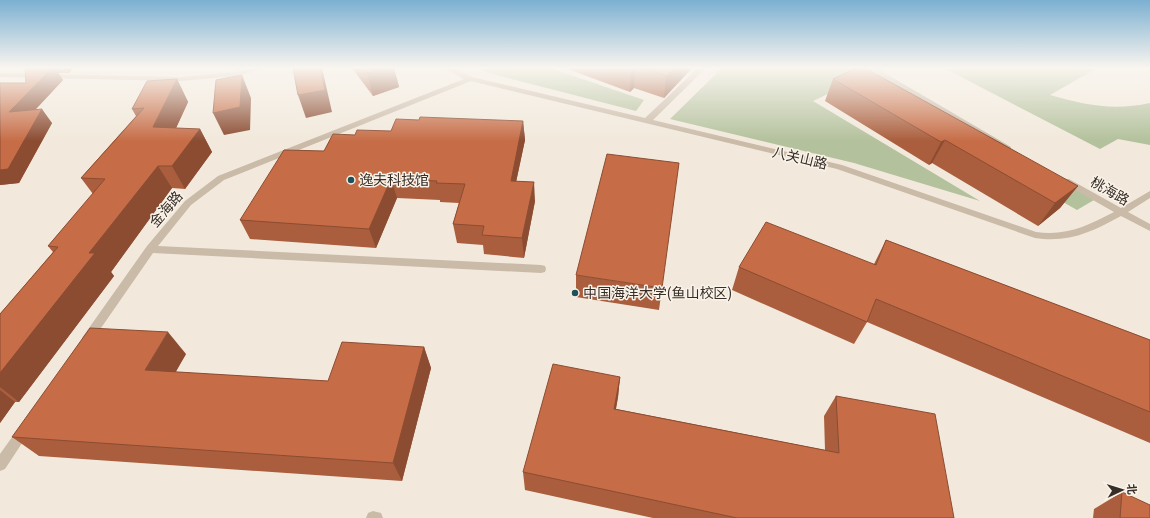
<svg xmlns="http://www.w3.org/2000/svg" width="1150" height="518" viewBox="0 0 1150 518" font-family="'Roboto Condensed','Noto Sans SC',sans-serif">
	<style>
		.green { fill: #b3c19c }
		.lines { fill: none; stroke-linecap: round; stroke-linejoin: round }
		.minor { fill: #cabaa8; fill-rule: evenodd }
		.wall { fill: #aa5e3d }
		.shaded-wall { fill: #8b4c32 }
		.building { fill: #c66d47; stroke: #8b4c32 }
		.poi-dot { fill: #1e5158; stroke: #faf3e9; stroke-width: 1.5 }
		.labels { text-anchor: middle; stroke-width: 3; stroke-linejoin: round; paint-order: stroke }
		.street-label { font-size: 14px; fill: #372e28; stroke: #faf3e9 }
		.poi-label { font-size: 14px; fill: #372e28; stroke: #faf3e9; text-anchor: start }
	</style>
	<rect width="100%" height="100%" fill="#f2e9dc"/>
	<g class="green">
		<polygon points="478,68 550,68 644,100 636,111 489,73"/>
		<polygon points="722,68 863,68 1094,200 1077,210 853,82 813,101 980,201 854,163 670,119"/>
		<path d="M944,68H1097L1050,95C1087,105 1112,111 1150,103V145L1118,139L1100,149Z"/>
	</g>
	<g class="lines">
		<g class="minor">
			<polygon points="252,68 266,68 237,76 180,81 0,77 0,73 180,77 237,72"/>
			<path d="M443,68H453L472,77L645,118L698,68H706L653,120L842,165L1036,232C1067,236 1087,226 1114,212L1063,183L1062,181L1063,179H1069L1121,208L1150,191V198L1128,212L1150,224V231L1121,216C1092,232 1069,243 1035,238L837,169L471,81L224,180L191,205L158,246L541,265L545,266L546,269L545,272L541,273L153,253L92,341L88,343L84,341L82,338L84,335L147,246L185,201L218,176L464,79Z"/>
			<polygon points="867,68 876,68 1011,147 1010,149 1004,149"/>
			<polygon points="24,424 28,426 30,430 28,434 5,469 0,471 0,454 20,426"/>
			<polygon points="373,511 381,513 383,518 366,518 368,513"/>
		</g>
	</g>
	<g class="wall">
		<polygon points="25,68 73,68 69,73 58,73 63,80 35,110 52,123 19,183 0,185 0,83 26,83"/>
		<polygon points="352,68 394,68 399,87 373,96"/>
		<polygon points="565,68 692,68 664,98 634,88 630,92"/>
		<polygon points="177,79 188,102 176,128 200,129 212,152 185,189 172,188 111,272 114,276 19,402 15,402 0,423 0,314 53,252 48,246 93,194 81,178 136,116 132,109"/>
		<polygon points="833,79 1078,186 1060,208 1038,226 932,163 929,165 825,101"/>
		<polygon points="419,120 523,121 525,140 516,182 535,201 524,258 484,254 483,245 457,243 453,224 459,203 440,202 440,200 397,198 376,248 250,239 240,220 324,151 355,135 391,131"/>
		<polygon points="886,240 1150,340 1150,443 867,322 854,344 732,290 739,267 874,264"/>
		<polygon points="576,275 662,288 659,310 576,297"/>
		<polygon points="424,347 431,368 402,481 39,456 12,437 186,354 175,372 328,381"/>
		<polygon points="620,377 618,397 616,409 825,450 824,416 836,396 954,518 653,518 525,490 523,472"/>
		<polygon points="1122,492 1150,518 1093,518 1094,509"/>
	</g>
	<g class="shaded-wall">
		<polygon points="52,68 55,68 63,80 20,126 9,112"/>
		<polygon points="66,68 73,68 69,73"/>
		<polygon points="320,68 322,68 332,112 306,118 298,95"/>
		<polygon points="383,68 394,68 399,87 373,96 367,73"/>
		<polygon points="632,68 635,68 634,88 630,92 631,70"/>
		<polygon points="674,68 692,68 664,98 666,76"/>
		<polygon points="242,75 251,98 250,130 224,135 213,113"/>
		<polygon points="177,79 188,102 166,150 153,127"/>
		<polygon points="42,109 52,123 19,183 0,185 0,170"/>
		<polygon points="523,121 525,140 512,201 511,181"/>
		<polygon points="200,129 212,152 185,189 172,166"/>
		<polygon points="945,140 932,163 929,165 941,142"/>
		<polygon points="158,166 172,188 111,272 114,276 19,402 0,387 0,373 89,253"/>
		<polygon points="391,179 397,198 376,248 369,229"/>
		<polygon points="534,182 535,201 524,258 522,238"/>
		<polygon points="1078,186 1060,208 1038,226 1055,203"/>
		<polygon points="168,332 186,354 165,391 145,370"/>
		<polygon points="424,347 431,368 402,481 393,463"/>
		<polygon points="620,377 618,397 612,429 614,409"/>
		<polygon points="0,390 15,402 0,423"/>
	</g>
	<g class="building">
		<polygon points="25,68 52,68 9,112 42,109 8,169 0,170 0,83 26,83"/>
		<polygon points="293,68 320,68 325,90 298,95"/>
		<polygon points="363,68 383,68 367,73"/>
		<polygon points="644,68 674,68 666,76"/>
		<polygon points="856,68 865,68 1078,186 1055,203 945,140 941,142 833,79"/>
		<polygon points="242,75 240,107 213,113 216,80"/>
		<polygon points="177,79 153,127 200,129 172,166 158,166 89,253 95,253 0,373 0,314 58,247 48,246 105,179 81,178 144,108 132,109 147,81"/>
		<polygon points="420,117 523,121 511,181 534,182 522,238 482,235 484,226 453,224 465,184 436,183 437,181 391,179 369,229 240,220 284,150 324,151 333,134 355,135 357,130 391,131 396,119 419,120"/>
		<polygon points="607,154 679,163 662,288 576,275"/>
		<polygon points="766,222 876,265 886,240 1150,340 1150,412 876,299 867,322 739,267"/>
		<polygon points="90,328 168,332 145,370 328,381 342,342 424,347 393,463 12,437"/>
		<polygon points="553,364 620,377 614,409 839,453 836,396 935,414 954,518 737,518 523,472"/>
		<polygon points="1122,492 1150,505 1150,518 1120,518"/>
	</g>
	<linearGradient id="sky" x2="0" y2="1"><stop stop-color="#7cb0d1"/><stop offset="0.48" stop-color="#f9f5ef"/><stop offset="1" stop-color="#f9f5ef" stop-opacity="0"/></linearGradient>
	<rect width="1150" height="141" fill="url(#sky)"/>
	<g class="poi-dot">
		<circle cx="351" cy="180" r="4"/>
		<circle cx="575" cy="293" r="4"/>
	</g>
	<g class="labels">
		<g class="street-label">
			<text transform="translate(800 158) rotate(13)" y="5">八关山路</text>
			<text transform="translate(1110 191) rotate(30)" y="5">桃海路</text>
			<text transform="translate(166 209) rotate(-49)" y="5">金海路</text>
		</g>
		<g class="poi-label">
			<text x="359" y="185">逸夫科技馆</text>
			<text x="583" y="298">中国海洋大学(鱼山校区)</text>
		</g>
	</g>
	<g transform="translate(1122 490) rotate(86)" stroke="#faf3e9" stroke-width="3" paint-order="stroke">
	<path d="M0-3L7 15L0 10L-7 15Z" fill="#372e28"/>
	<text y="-6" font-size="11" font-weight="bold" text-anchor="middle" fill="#372e28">北</text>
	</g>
</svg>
